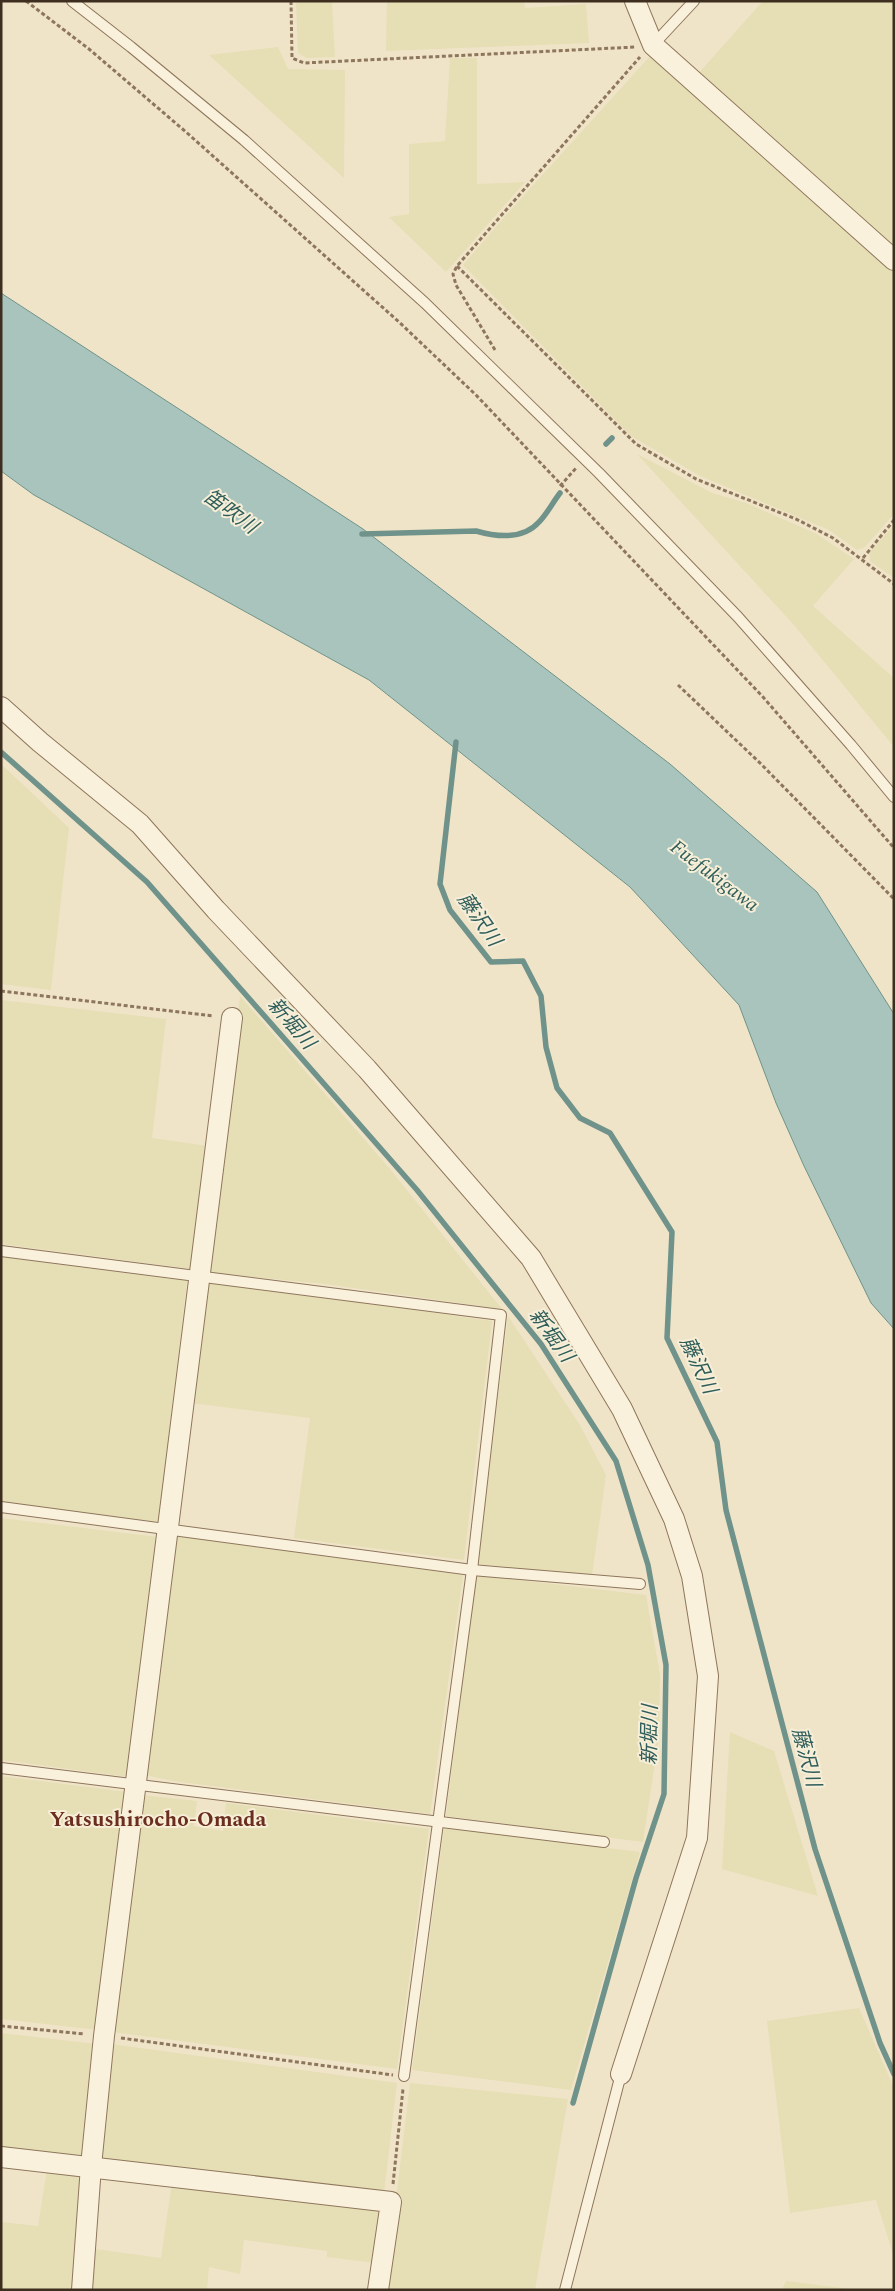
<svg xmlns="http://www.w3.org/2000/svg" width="895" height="2291" viewBox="0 0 895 2291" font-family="Spectral,'Noto Sans JP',serif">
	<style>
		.farmland { fill: #e6deb5 }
		.water { fill: #a9c4bc; stroke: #6f938a }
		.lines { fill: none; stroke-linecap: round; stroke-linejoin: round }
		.stream { stroke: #6f938a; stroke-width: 5.5 }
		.service-casing { stroke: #8d765c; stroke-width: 12 }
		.minor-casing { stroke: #8d765c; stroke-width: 22 }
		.path { stroke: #8d765c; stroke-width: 3; stroke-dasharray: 4 2.5; stroke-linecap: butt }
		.service { stroke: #faf1dc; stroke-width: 10 }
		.minor { stroke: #faf1dc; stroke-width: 20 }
		.labels { text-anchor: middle; stroke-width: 4; stroke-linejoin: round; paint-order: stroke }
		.water-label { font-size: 20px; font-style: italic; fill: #2f5d5a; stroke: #f7eed8 }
		.quarter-label { font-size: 21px; font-weight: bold; fill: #6b2e1e; stroke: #f7eed8 }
	</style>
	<rect width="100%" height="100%" fill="#f0e4c8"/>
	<g class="farmland">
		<polygon points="296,1 332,1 335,57 307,58 298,53"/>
		<polygon points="387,1 524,1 525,8 586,4 589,43 386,51"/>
		<polygon points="763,1 894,1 894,252 697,75"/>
		<polygon points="278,47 288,69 345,70 344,178 209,55"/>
		<polygon points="652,54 894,270 894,514 865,547 857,550 829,530 700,476 631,436 463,265 506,215"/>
		<polygon points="450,58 477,58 477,184 525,182 446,272 389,217 409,214 409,144 445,141"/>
		<polygon points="637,454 712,493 746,503 817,534 854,559 813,606 894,678 894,747 794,625"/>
		<polygon points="894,525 894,578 870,561 869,553"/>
		<polygon points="1,764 69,828 51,990 1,984"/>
		<polygon points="240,996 390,1169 502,1309 325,1284 204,1272"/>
		<polygon points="1,1000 166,1019 152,1138 208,1146 192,1269 1,1244"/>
		<polygon points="1,1257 187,1281 159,1522 1,1504"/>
		<polygon points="205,1280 492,1321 464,1560 294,1538 310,1418 191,1403"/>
		<polygon points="508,1316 580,1425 606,1475 592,1576 478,1564"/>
		<polygon points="1,1518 158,1537 129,1777 1,1760"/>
		<polygon points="175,1536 463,1575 430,1814 173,1781 145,1775"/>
		<polygon points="476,1575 646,1595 660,1675 659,1736 643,1842 446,1816"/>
		<polygon points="730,1732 774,1751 818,1896 722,1869"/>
		<polygon points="1,1776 127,1792 98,2030 1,2019"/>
		<polygon points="141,1795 197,1801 194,1826 223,1831 226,1803 429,1829 397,2069 112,2032"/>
		<polygon points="444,1828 640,1852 571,2090 412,2070"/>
		<polygon points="859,2008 894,2088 894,2257 876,2200 790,2213 767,2021"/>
		<polygon points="1,2033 96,2044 82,2159 1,2150"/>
		<polygon points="111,2044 397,2083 384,2193 98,2160"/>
		<polygon points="410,2083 568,2099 535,2290 385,2290"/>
		<polygon points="47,2169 84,2173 73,2290 1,2290 1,2222 38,2226"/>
		<polygon points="172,2183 382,2207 375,2263 327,2257 327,2251 244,2240 240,2274 209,2267 207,2290 91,2290 95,2249 161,2258"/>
		<polygon points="786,2281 858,2290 782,2290"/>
	</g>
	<polygon class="water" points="1,293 363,529 670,764 817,892 894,1014 894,1329 871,1303 804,1166 776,1103 739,1005 630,887 369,680 34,495 1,471"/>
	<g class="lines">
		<g class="stream">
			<polyline points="606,444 612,438"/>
			<path d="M362,534L476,531C497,537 523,540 539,522C547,514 553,502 560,493"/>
			<polyline points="456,742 440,884 450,910 491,962 523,961 541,996 546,1047 557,1088 580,1118 610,1133 672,1232 667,1338 717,1442 726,1510 815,1849 880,2043 894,2074"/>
			<polyline points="1,752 147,882 417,1190 541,1344 616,1461 648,1565 666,1665 664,1794 636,1878 573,2103"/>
		</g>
		<g class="service-casing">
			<g id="service">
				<polyline points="72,1 131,47 244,140 425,303 599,473 738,617 851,745 894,797"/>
				<polyline points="653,45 694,1"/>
				<polyline points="1,1251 501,1315 472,1570 404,2076"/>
				<polyline points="1,1507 472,1570 640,1584"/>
				<polyline points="1,1768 604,1842"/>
				<polyline points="565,2290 621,2074"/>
			</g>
		</g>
		<g class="minor-casing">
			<g id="minor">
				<polyline points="635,1 653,45 894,260"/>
				<polyline points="1,707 40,742 140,824 216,910 367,1069 531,1258 622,1409 674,1519 692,1576 708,1676 697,1838 621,2074"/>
				<polyline points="1,2157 391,2202 378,2290"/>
				<polyline points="82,2290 91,2166 104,2036 232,1018"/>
			</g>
		</g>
		<g class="path">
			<polyline points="26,1 89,49 186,132 399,322 476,395 763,697 894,848"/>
			<polyline points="291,1 292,58 304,63 636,47"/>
			<polyline points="457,266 636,444 696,479 796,519 833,538 894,584"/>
			<polyline points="495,350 456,285 453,274 457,266 640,57"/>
			<polyline points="560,486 577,467"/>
			<polyline points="863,558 894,520"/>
			<polyline points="678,685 761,764 894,899"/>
			<polyline points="1,991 214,1016"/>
			<polyline points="1,2026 85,2034"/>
			<polyline points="121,2038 393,2075"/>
			<polyline points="393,2184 403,2089"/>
		</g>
		<use href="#service" class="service"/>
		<use href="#minor" class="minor"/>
	</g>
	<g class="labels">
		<g class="water-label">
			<text transform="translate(231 511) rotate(36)" y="7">笛吹川</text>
			<text transform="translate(715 875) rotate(37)" y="7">Fuefukigawa</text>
			<text transform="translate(480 919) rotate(55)" y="7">藤沢川</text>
			<text transform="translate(292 1023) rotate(49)" y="7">新堀川</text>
			<text transform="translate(552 1335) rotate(54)" y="7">新堀川</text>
			<text transform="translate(699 1365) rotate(65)" y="7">藤沢川</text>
			<text transform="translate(649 1735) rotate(-89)" y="7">新堀川</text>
			<text transform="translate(807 1757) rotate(75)" y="7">藤沢川</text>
		</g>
		<g class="quarter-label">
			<text x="158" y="1826">Yatsushirocho-Omada</text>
		</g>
	</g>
	<rect width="895" height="2291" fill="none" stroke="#3d2e20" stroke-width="5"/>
</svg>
